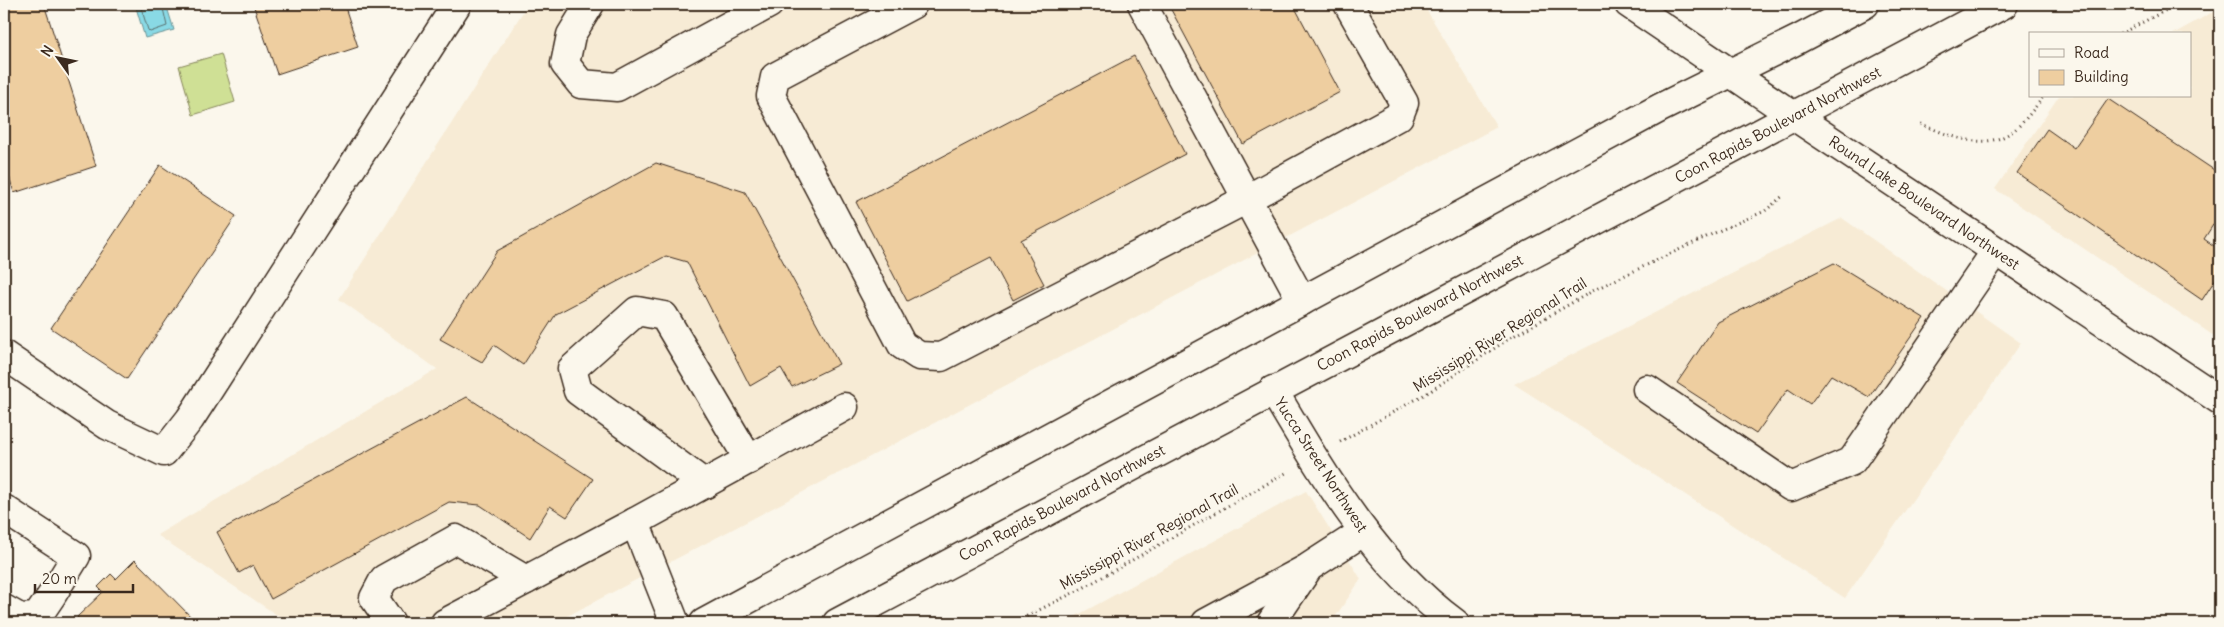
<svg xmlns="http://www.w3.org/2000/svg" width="2224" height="627" viewBox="0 0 2224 627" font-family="Delius,sans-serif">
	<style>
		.built { fill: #f7ebd5 }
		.green { fill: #cfe095; stroke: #85855a }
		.water { fill: #89d9e5; stroke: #6a9395 }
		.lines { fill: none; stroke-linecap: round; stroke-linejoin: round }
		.shore { stroke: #5a706e; stroke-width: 1 }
		.building { fill: #eecea0; stroke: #3b2a1e }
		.minor-casing { stroke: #3b2a1e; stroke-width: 31 }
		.major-casing { stroke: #3b2a1e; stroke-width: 31 }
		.path { stroke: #3b2a1e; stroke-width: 3; stroke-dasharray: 1 4; stroke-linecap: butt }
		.minor { stroke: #fbf7ec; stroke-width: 28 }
		.major { stroke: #fbf7ec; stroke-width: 28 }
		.labels { text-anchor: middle; stroke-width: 4; stroke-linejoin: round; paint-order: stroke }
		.street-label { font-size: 15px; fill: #3b2a1e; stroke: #fbf7ec }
	</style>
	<rect width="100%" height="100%" fill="#fbf7ec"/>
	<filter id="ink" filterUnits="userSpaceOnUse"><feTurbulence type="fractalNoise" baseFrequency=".02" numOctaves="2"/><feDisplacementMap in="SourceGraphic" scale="10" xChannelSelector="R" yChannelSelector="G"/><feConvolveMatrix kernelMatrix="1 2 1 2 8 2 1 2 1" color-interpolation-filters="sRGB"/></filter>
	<g filter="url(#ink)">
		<g class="built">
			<polygon points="528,4 1423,4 1497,127 554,623 289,623 157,535 437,369 339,299"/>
			<polygon points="2220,8 2220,340 1995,189 2059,96 2190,96 2190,34 2173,34"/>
			<polygon points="1842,218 2021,343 1845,598 1514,384"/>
			<polygon points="1306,491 1361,579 1331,623 1063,623"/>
		</g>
		<polygon class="green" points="221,54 235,102 193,115 179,66"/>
		<polygon class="water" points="135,4 166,4 174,30 145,38"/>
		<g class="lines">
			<polyline class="shore" points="140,4 148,30 150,32 167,26 162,4"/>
		</g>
		<g class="building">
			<polygon points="4,4 44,4 96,166 14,193 4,159"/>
			<polygon points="253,4 344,4 358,47 277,74"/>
			<polygon points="1168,4 1293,4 1340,92 1243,144"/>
			<polygon points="1134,56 1185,154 1021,240 1044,284 1013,300 991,258 907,301 856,202"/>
			<polygon points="2108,99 2220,174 2220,214 2204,239 2220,250 2220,272 2202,300 2017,173 2047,129 2074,148"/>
			<polygon points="656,163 745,192 839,364 792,387 781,368 750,386 687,262 666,256 556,314 523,365 494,345 482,362 440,339 497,251"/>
			<polygon points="160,165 236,216 127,379 51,328"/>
			<polygon points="1834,263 1924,318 1869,397 1831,375 1810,404 1788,389 1756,434 1677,383 1718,322"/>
			<polygon points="467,397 593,479 567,517 550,506 530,538 480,505 449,502 271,599 253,565 239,573 217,532"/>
			<polygon points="135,560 197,623 83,623 77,617 103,592 98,587 111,574 116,579"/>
		</g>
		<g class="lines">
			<g class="minor-casing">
				<g id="minor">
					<polyline points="590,4 571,35 565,64 581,84 617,87 769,4"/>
					<polyline points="913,4 775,77 771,96 902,345 919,356 941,357 1247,199 1399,116 1404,103 1348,4"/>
					<polyline points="1142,4 1302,301"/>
					<polyline points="1794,116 2220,400"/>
					<polyline points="4,355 107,425 164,452 190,419 457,4"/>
					<polyline points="1647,389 1791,487 1852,461 1996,251"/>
					<path d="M1273,390C1324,476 1374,563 1455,623"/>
					<polyline points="705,484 578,391 572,369 637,311 664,316 749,460"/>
					<polyline points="4,509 76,556 52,595 37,617 20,618 4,609"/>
					<polyline points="391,623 374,598 384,579 456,539 526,580"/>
					<polyline points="445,623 635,522"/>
					<polyline points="675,623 635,522 844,407"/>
					<polyline points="1206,623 1306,569"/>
					<polyline points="1271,623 1309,567 1363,532"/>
				</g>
			</g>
			<g class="major-casing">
				<g id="major">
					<polyline points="1629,4 1794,116"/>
					<polyline points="704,623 1660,108 1797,40 1865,4"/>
					<path d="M837,623C1225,415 1616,212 2004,4"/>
				</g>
			</g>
			<g class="path">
				<polyline points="2120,34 2178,4"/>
				<path d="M1921,124C1950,136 1985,152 2013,131C2025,122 2035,107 2044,96"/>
				<polyline points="1340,442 1429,392 1510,338 1598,288 1723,229 1765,211 1784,195"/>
				<polyline points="1013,623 1083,588 1286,473"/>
			</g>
			<use href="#minor" class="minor"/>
			<use href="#major" class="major"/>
		</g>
	</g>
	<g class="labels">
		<g class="street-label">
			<text transform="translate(1778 125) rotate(-28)" y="5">Coon Rapids Boulevard Northwest</text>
			<text transform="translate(1924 203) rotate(34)" y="5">Round Lake Boulevard Northwest</text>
			<text transform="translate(1420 313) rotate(-28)" y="5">Coon Rapids Boulevard Northwest</text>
			<text transform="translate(1500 335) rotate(-32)" y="5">Mississippi River Regional Trail</text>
			<text transform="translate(1321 465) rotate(57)" y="5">Yucca Street Northwest</text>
			<text transform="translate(1062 503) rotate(-28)" y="5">Coon Rapids Boulevard Northwest</text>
			<text transform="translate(1149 537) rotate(-29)" y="5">Mississippi River Regional Trail</text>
		</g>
	</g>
	<rect width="2224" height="627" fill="none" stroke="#fbf7ec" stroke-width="20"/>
	<rect x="10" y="10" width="2204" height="607" fill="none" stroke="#3b2a1e" stroke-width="2" filter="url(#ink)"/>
	<rect x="2029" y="32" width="162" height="65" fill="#fbf7ec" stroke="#aea59a"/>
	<rect x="2039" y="49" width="25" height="8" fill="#fbf7ec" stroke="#aea59a"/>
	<text x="2074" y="58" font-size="15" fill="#3b2a1e">Road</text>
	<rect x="2039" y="70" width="25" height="15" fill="#eecea0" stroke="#aea59a"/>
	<text x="2074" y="82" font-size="15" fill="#3b2a1e">Building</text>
	<g transform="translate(58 58) rotate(303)" stroke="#fbf7ec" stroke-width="4" paint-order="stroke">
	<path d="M0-4L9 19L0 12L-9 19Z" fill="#3b2a1e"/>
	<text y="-8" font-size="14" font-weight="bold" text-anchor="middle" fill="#3b2a1e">N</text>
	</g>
	<path d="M35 584v8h98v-8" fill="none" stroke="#3b2a1e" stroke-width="2.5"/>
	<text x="42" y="584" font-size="15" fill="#3b2a1e" stroke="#fbf7ec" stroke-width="4" paint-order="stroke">20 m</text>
</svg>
